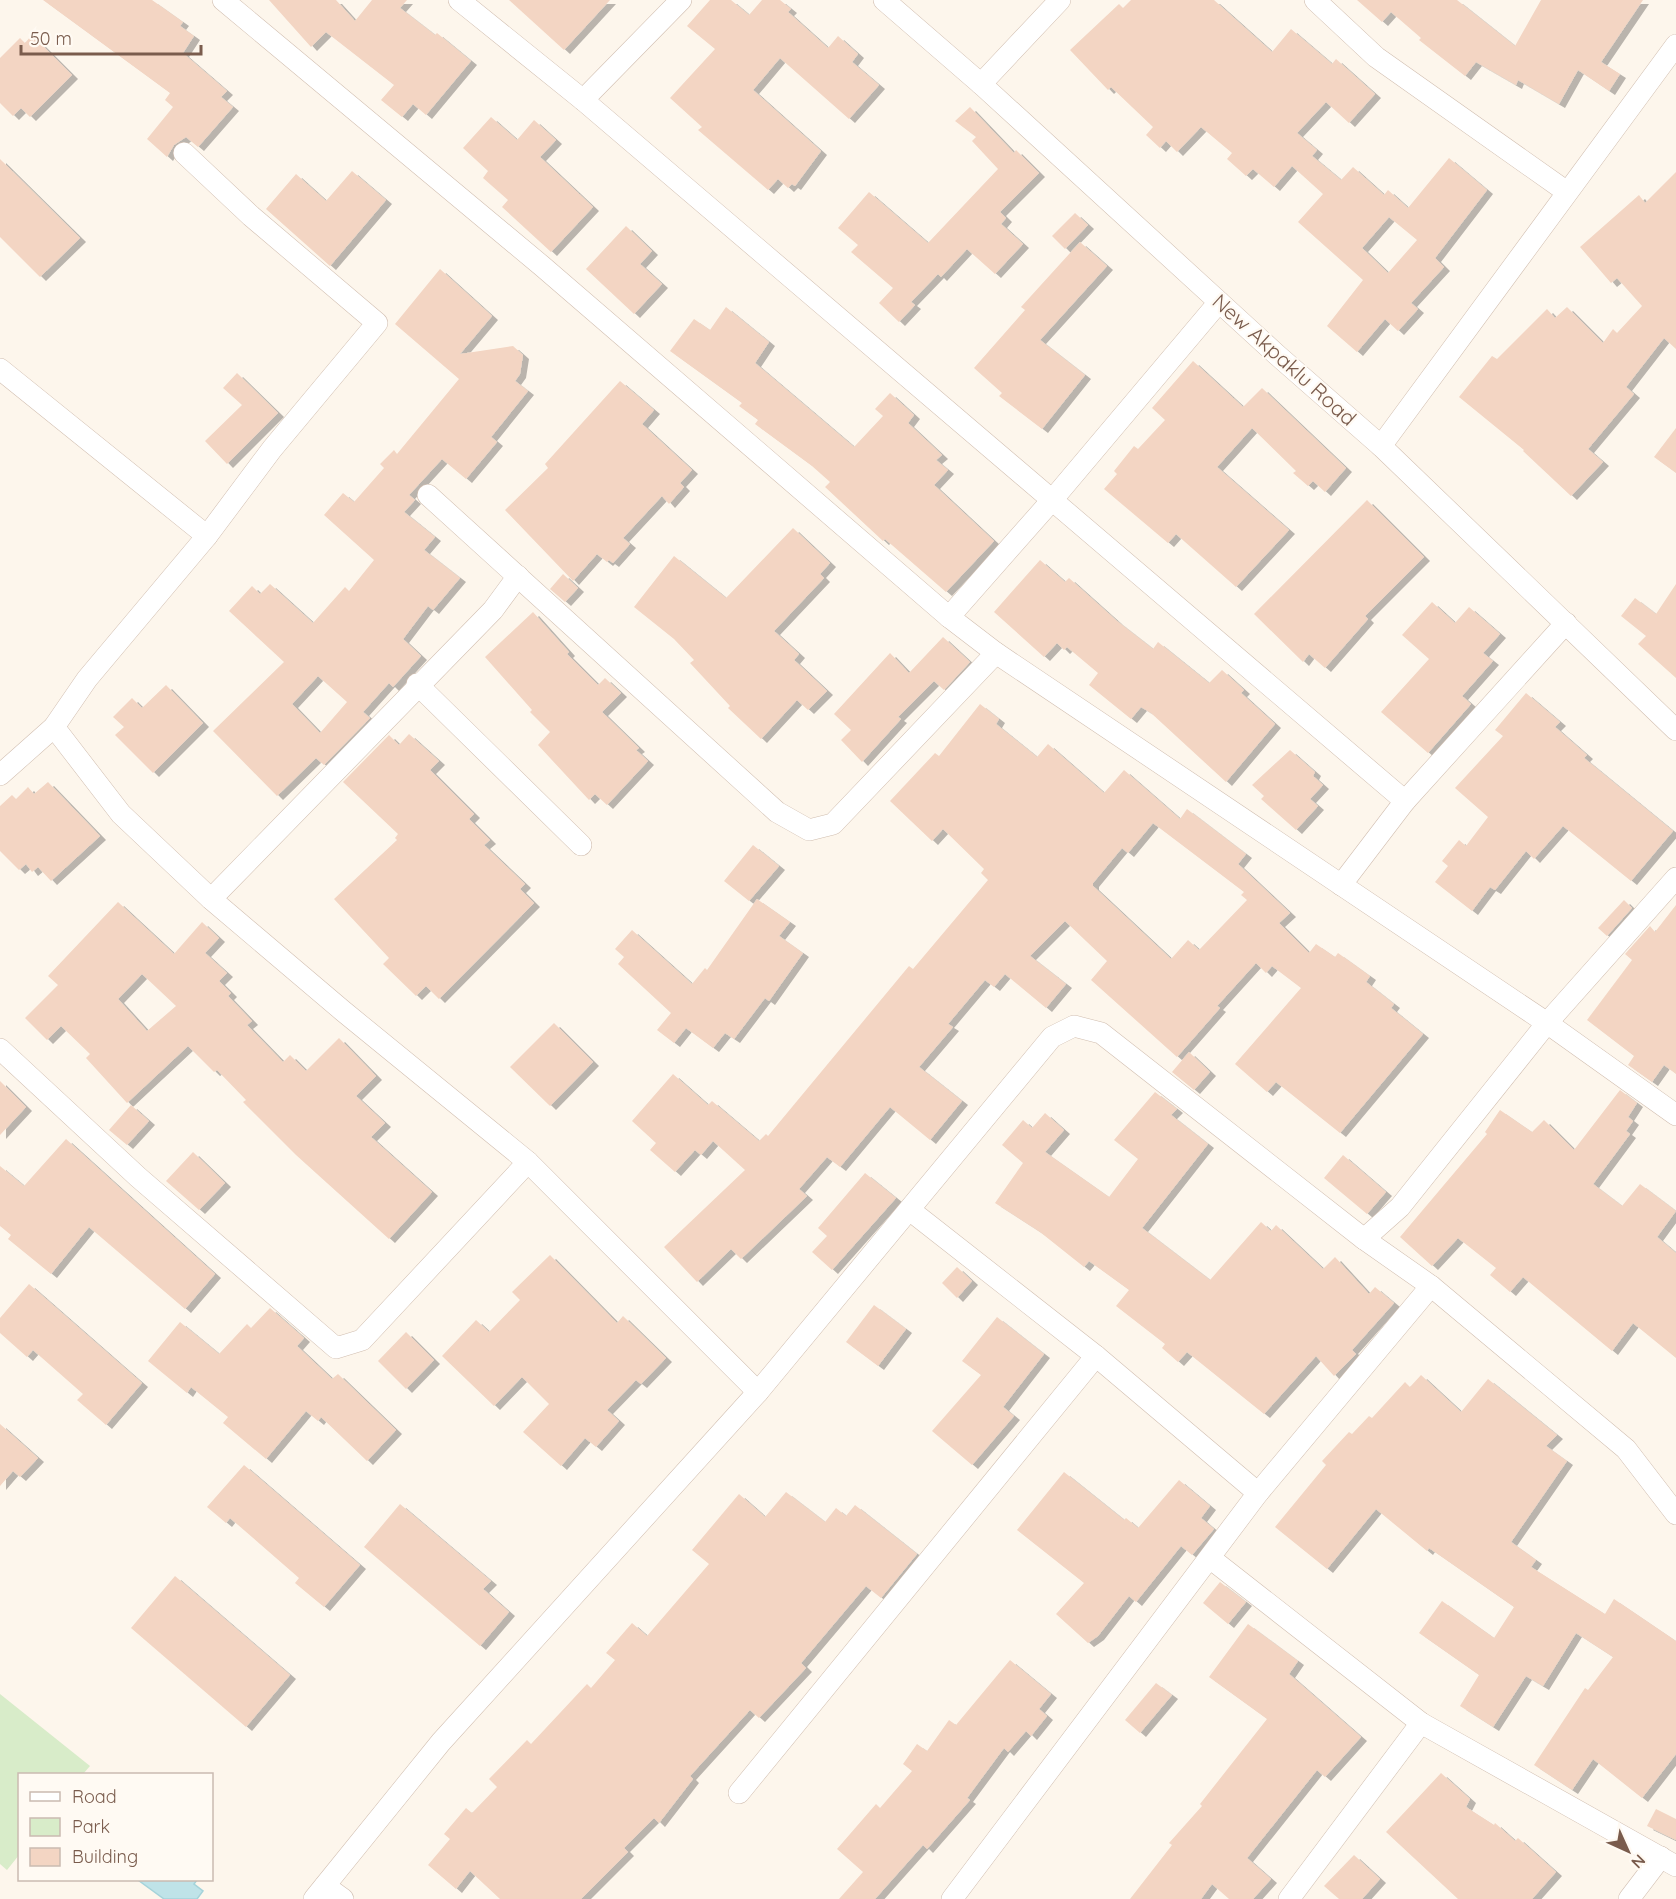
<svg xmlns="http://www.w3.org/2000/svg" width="1676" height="1899" viewBox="0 0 1676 1899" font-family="Quicksand,sans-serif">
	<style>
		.green { fill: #d8ecc9 }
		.water { fill: #bfe3e8; stroke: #a5d3da; stroke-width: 1.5 }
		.building { fill: #f3d5c3; fill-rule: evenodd; filter: url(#shadow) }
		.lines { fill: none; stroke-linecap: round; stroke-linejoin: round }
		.street-casing { stroke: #d1beb0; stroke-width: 22 }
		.street { stroke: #fff; stroke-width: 21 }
		.labels { text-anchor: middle; stroke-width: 4.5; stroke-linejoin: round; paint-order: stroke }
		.street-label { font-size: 21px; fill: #7a5c4d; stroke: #fffaf3 }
	</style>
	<defs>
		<filter id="shadow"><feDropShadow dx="6" dy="4" stdDeviation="0" flood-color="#0004"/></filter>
	</defs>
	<rect width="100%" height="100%" fill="#fdf6ec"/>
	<polygon class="green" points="0,1694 90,1766 83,1774 20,1774 19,1855 7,1870 0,1864"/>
	<polygon class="water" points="138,1880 197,1880 194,1884 203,1891 197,1899 164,1899"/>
	<g class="building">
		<polygon points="43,0 152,0 183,22 180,26 194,36 183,53 227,91 221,97 233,107 198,147 186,137 174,145 167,157 147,139 173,107 165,100 170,93"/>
		<polygon points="269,0 336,0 355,21 372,0 407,0 400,8 435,35 437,33 471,61 426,115 413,104 402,117 381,100 394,85 326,32 311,47"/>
		<polygon points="509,0 610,0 564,50"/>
		<polygon points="710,0 731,0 749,15 762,0 780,0 791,9 788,12 828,48 838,36 858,54 852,62 879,85 849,119 780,58 753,90 821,151 795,186 792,184 788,188 778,179 768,190 698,130 702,127 670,98 715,49 687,26"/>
		<path d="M1131,0H1214L1272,52L1291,29L1332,64L1336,59L1375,94L1349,123L1326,102L1297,133L1317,150L1312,156L1341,180L1353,167L1384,195L1388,190L1408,208L1449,158L1487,190L1435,258L1444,267L1411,303L1418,309L1398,331L1385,319L1357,352L1327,326L1363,280L1298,222L1323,194L1292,166L1274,187L1253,169L1246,176L1227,159L1232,153L1201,127L1177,152L1166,141L1160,148L1146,135L1153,127L1111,87L1108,90L1070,50L1119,4L1123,8ZM1389,217L1417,240L1388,273L1362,248Z"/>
		<polygon points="1357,0 1457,0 1515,46 1541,0 1643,0 1601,62 1620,74 1609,91 1578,70 1559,104 1518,80 1516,85 1476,62 1465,76 1419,40 1421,38 1391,12 1382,22"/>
		<polygon points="32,35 72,75 30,117 21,108 13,116 0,103 0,58 20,38 25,43"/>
		<polygon points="970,107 1014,153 1016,150 1039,173 1000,212 1006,218 1001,224 1023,244 995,274 967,249 941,277 938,274 911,302 915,305 899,322 879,303 893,288 851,252 858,245 838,228 869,192 928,243 998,169 972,141 976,137 955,121"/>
		<polygon points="491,117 517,140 534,120 556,140 540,157 593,207 551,252 502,207 508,200 483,178 488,171 463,148"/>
		<polygon points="0,159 80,238 40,277 0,237"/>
		<polygon points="352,171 386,200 330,266 266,209 296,174 326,201"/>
		<polygon points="1676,172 1676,349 1664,338 1626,387 1634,394 1588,449 1603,462 1571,496 1523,451 1524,450 1459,397 1492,356 1497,359 1547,309 1555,318 1567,307 1603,343 1613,329 1617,333 1642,306 1617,278 1611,283 1580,247 1639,195 1645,203"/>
		<polygon points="1075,213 1088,225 1065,249 1052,236"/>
		<polygon points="626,226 652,251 640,264 662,284 634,314 586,269"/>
		<polygon points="1080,242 1107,266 1040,340 1085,375 1042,429 999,396 1002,393 974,368 1025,310 1021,307"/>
		<path d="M440,269L492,316L460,354L513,346L523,355L520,374L515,381L528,391L491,437L497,442L466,479L442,459L409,495L415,500L404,512L435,537L424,550L460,578L433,610L428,606L403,639L421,656L393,687L389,683L363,712L370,718L324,765L316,758L277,796L213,731L284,662L229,611L252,586L260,594L270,584L313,623L345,587L349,591L374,560L324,515L343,493L354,502L384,468L380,464L394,450L397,454L459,379L395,324ZM318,676L347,702L320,733L292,704Z"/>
		<polygon points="726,307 769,342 755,363 854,447 883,416 875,409 890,393 914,415 908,423 942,455 936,460 948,470 934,485 994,541 946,592 885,539 883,541 825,487 830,482 812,466 755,424 758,420 739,406 742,403 670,351 694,319 710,330"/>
		<polygon points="1193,361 1243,407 1262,388 1346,468 1325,492 1313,481 1308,486 1293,473 1296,471 1252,428 1217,467 1289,530 1236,587 1176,534 1168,543 1104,489 1117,474 1114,471 1134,446 1138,449 1165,420 1152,408"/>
		<polygon points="237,373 278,413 227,464 205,441 242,405 223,388"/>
		<polygon points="620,381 654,410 642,424 692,470 680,483 684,487 669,504 662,496 623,538 630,544 613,563 609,560 607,562 597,554 573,581 505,510 548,468 545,464"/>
		<polygon points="1676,428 1676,473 1654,457"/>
		<polygon points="1367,500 1424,557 1365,616 1368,619 1325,668 1309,654 1303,662 1254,614"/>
		<polygon points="793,528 830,563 820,574 824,578 774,631 799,654 794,660 827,691 808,710 797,700 761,739 728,708 730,706 690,663 694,660 674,639 634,607 674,556 726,598"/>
		<polygon points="1040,560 1065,582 1069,578 1117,621 1153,649 1158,642 1209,683 1222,670 1244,690 1241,693 1275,724 1226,782 1151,713 1141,707 1131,719 1089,685 1098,673 1067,647 1064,650 1057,643 1044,657 994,612"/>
		<polygon points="563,574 578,588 565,602 550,589"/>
		<polygon points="1676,584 1676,678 1638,644 1646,636 1621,616 1635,598 1656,614"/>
		<polygon points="1432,602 1455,623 1469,607 1500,634 1483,653 1493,661 1462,696 1471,704 1428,753 1381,712 1429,659 1402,635"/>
		<polygon points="533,612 569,652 567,654 598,685 605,678 621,693 602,712 639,748 636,750 648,761 607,805 595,794 589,800 538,745 550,732 530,712 532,710 485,657"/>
		<polygon points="943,637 970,662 944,690 934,681 898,717 901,719 862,762 841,740 851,730 834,714 890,653 909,673"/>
		<polygon points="166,685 203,723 153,773 115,735 124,727 113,717 132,698 142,708"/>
		<polygon points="1526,693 1560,722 1555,727 1587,755 1584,758 1673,831 1631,881 1563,826 1534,859 1526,851 1495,890 1490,887 1472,911 1435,882 1448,866 1442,861 1459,840 1466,846 1488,817 1455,788 1503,736 1495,730"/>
		<path d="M980,704L999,719L996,724L1037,757L1048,744L1104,793L1124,770L1180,819L1187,809L1246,854L1238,864L1290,913L1279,923L1309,953L1316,944L1335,957L1338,953L1370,976L1366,982L1394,1004L1391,1008L1423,1034L1340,1133L1276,1082L1267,1092L1235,1064L1301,988L1272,966L1266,973L1256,963L1217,1006L1220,1008L1177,1057L1091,980L1107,961L1065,921L1030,956L1066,984L1046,1008L1005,974L994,987L985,980L948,1024L953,1027L919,1067L962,1101L930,1140L890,1107L840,1167L827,1157L799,1189L807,1196L741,1259L731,1249L697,1282L664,1247L745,1170L713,1141L701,1155L695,1150L675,1172L650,1150L656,1143L632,1121L673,1074L708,1105L712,1101L759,1141L766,1134L768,1136L909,966L913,969L988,880L981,873L984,869L943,829L932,841L890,801L935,753L939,756ZM1153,823L1244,892L1241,895L1247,900L1199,950L1188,940L1171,959L1093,886V883L1122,848L1128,853Z"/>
		<polygon points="409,734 439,761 430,770 474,814 469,819 490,840 484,845 525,884 520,889 534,903 439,999 426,986 416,996 383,964 389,958 334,899 397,840 395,838 398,834 343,782 389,735 399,745"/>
		<polygon points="1290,750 1315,772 1313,776 1323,785 1310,799 1318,806 1296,830 1261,799 1264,796 1252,785"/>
		<polygon points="48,782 100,836 51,881 38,867 32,872 26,864 19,870 0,851 0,806 12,795 16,799 28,787 34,794"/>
		<polygon points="753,845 779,866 749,901 724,881"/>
		<polygon points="757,899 790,922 779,936 803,953 769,1001 765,998 734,1039 725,1033 713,1048 686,1028 674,1043 657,1030 671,1013 618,964 624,957 615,949 632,930 692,984 705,968 707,970"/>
		<polygon points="1624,900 1632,908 1607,936 1598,928"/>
		<path d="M118,902L174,954L202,922L219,938L205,953L227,973L219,981L231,993L228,996L252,1021L247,1025L283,1062L290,1055L306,1071L339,1038L376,1076L356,1096L385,1123L371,1137L432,1192L389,1239L296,1155L243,1102L246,1100L217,1070L214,1072L188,1046L127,1103L86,1058L90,1054L61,1026L47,1040L25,1018L58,985L48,976ZM142,974L176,1006L147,1031L118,999Z"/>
		<polygon points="1676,905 1676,1074 1664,1065 1652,1082 1628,1065 1634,1056 1587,1020 1632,960 1625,954 1650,926 1655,932"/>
		<polygon points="554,1023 593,1062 550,1106 510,1067"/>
		<polygon points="1189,1052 1210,1072 1194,1090 1172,1072"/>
		<polygon points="0,1081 26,1107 0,1135"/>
		<polygon points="1620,1090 1637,1103 1628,1117 1633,1121 1626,1131 1630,1134 1593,1184 1622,1206 1640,1184 1676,1211 1657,1237 1676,1253 1676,1358 1633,1323 1612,1351 1523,1277 1510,1292 1490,1275 1496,1268 1458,1238 1432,1266 1400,1237 1487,1134 1485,1132 1500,1110 1532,1132 1544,1120 1574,1150"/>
		<polygon points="1155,1092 1177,1109 1171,1115 1208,1144 1142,1228 1210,1280 1261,1222 1271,1231 1276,1225 1323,1269 1335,1257 1369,1294 1375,1287 1394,1303 1352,1350 1356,1354 1334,1376 1316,1356 1264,1414 1187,1352 1178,1362 1162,1348 1165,1344 1116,1306 1129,1290 1089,1261 1084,1267 1040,1232 995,1203 1023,1163 1002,1145 1023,1120 1032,1128 1045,1113 1064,1130 1045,1152 1109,1197 1138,1159 1114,1140"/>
		<polygon points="131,1105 149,1121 127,1145 109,1130"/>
		<polygon points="66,1139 215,1274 185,1309 89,1227 51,1274 8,1239 11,1235 0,1226 0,1166 24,1186"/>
		<polygon points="193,1152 225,1183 199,1210 166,1181"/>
		<polygon points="1343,1155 1386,1192 1367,1214 1324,1178"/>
		<polygon points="865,1173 896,1198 832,1270 812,1252 827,1236 818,1228"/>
		<polygon points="550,1255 617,1323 623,1316 666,1358 641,1384 636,1380 607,1410 619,1421 596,1447 585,1438 561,1466 523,1432 549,1404 522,1377 494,1406 442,1356 476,1320 489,1332 520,1300 512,1292"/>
		<polygon points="957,1267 972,1281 957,1298 942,1283"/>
		<polygon points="29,1284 142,1383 106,1425 77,1400 83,1394 33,1350 27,1357 0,1333 0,1318"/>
		<polygon points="874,1305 906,1329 878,1366 846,1342"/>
		<polygon points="270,1308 304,1338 297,1346 332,1379 338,1374 396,1430 367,1461 321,1417 318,1421 306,1411 266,1459 223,1423 228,1417 191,1387 187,1393 148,1361 180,1322 219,1354 247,1324 251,1328"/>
		<polygon points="997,1317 1044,1354 1003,1407 1014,1416 972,1465 932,1431 981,1375 962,1361"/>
		<polygon points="406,1332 434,1360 406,1389 378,1361"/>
		<polygon points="1421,1375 1461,1412 1488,1379 1557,1435 1546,1446 1567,1461 1511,1542 1536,1560 1531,1567 1605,1614 1614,1599 1676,1641 1676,1754 1642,1798 1593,1759 1572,1790 1534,1765 1585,1688 1588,1690 1613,1657 1576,1633 1543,1686 1526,1676 1493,1727 1460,1706 1479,1675 1419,1633 1442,1601 1494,1638 1514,1607 1429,1548 1427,1551 1376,1509 1327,1569 1275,1527 1326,1465 1322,1461 1349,1432 1352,1434 1369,1416 1372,1418 1405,1382 1410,1387"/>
		<polygon points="0,1424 38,1458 20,1477 13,1471 0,1486"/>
		<polygon points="244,1465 360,1565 324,1607 295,1583 299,1578 230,1518 226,1523 207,1507"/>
		<polygon points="1064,1472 1124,1520 1126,1518 1138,1528 1179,1480 1210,1506 1201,1518 1214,1529 1192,1555 1181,1546 1136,1602 1129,1596 1098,1636 1088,1643 1056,1614 1084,1583 1017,1530"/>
		<polygon points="786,1492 825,1522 836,1508 846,1516 855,1505 917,1554 881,1598 866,1586 801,1663 806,1668 759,1718 750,1710 690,1776 693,1779 659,1823 654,1818 624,1848 628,1852 581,1899 500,1899 470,1871 456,1889 428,1865 450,1839 444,1834 466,1808 472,1813 497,1787 489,1779 527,1740 531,1744 587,1684 591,1688 615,1660 606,1653 632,1623 647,1636 709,1564 692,1550 739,1494 765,1517"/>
		<polygon points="400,1504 491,1581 483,1589 509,1612 480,1646 364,1547"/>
		<polygon points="175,1576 290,1675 246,1727 131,1628"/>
		<polygon points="1220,1582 1246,1602 1228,1624 1203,1603"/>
		<polygon points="1248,1624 1298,1661 1289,1674 1361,1737 1325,1777 1317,1770 1247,1858 1271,1879 1253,1899 1229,1899 1212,1884 1201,1899 1130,1899 1172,1845 1169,1843 1202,1806 1200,1804 1267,1719 1209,1677"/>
		<polygon points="1010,1660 1051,1694 1039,1709 1047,1716 1031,1736 1026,1731 1008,1752 1004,1748 967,1798 970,1800 927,1849 923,1845 875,1899 839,1899 863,1872 837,1849 876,1804 880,1808 912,1771 903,1764 917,1744 927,1751 949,1720 956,1725"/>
		<polygon points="1156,1683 1172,1695 1140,1733 1125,1720"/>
		<polygon points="1441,1773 1470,1799 1466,1807 1494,1825 1495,1823 1515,1841 1518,1838 1556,1872 1532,1899 1458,1899 1386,1832"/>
		<polygon points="1656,1809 1676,1819 1676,1840 1647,1826"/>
		<polygon points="1354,1855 1380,1879 1362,1899 1339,1899 1324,1886"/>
	</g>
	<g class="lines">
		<g class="street-casing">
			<g id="street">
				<polyline points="223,0 542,266 949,617 996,653 1547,1023 1676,1115"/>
				<polyline points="459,0 583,100 1405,801"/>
				<polyline points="884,0 981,84 1276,354 1381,446 1676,730"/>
				<polyline points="1315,0 1376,57 1567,192"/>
				<polyline points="981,84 1060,0"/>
				<polyline points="583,100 681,0"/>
				<polyline points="0,369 207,536"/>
				<polyline points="1381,446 1676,45"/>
				<polyline points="428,495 777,812 809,830 833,824 996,653"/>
				<polyline points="949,617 1053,499 1219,302"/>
				<polyline points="417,684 581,845"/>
				<polyline points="54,727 121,814 211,899 343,1011 528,1162 758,1392"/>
				<polyline points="0,775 54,727 87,679 207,536 272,449 377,323 251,216 184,153"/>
				<polyline points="1341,885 1405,801 1566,623"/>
				<polyline points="211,899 493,610 518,576"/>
				<polyline points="0,1049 138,1177 336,1348 362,1340 528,1162"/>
				<polyline points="911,1211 1096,1356 1258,1493"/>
				<polyline points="1364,1239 1400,1207 1547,1023 1676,878"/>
				<polyline points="1210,1558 1421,1723 1676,1866"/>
				<polyline points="739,1793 1096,1356"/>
				<polyline points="325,1886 343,1899"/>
				<polyline points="314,1899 441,1742 758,1392 1052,1037 1074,1026 1101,1033 1364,1239 1431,1286 1626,1449 1676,1514"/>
				<polyline points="952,1899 1258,1493 1431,1286"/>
				<polyline points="1289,1899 1421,1723"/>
				<polyline points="1629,1899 1661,1857"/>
			</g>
		</g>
		<use href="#street" class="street"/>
	</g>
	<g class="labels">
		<g class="street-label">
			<text transform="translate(1284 360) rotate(42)" y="7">New Akpaklu Road</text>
		</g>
	</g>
	<rect x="18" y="1773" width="195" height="108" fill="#fffaf3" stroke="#cabbb1" stroke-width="1.5"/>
	<rect x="30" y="1792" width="30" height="9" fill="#ffffff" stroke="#cabbb1" stroke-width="1.5"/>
	<text x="72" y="1803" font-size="18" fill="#7a5c4d">Road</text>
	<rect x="30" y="1818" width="30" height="18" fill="#d8ecc9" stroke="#cabbb1" stroke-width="1.5"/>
	<text x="72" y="1833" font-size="18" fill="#7a5c4d">Park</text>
	<rect x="30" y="1848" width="30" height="18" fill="#f3d5c3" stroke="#cabbb1" stroke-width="1.5"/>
	<text x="72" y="1863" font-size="18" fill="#7a5c4d">Building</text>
	<g transform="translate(1628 1851) rotate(135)" stroke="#fffaf3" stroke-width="4.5" paint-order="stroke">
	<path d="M0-4.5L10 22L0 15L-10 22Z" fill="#7a5c4d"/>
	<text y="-9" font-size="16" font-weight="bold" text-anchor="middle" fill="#7a5c4d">N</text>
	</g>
	<path d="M21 45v9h180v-9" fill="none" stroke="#7a5c4d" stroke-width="3"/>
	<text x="30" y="45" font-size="18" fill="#7a5c4d" stroke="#fffaf3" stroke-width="4.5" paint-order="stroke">50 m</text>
</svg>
